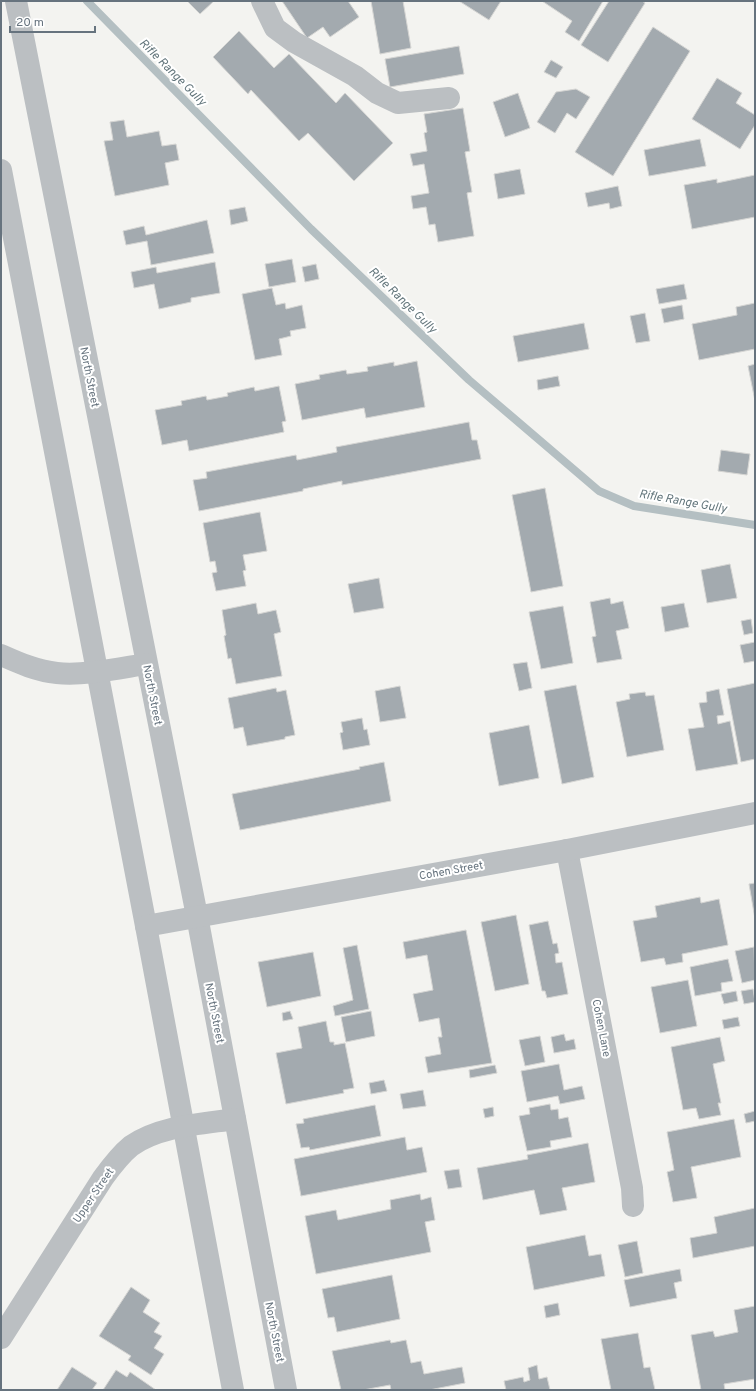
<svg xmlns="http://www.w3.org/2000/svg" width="756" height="1391" viewBox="0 0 756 1391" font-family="Overpass,sans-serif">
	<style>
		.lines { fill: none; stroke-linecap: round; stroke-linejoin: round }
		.stream { stroke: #b4bfc2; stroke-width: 8 }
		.building { fill: #a3aaaf; stroke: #d5d5d3 }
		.minor { stroke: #bbbfc2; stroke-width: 22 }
		.labels { text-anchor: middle; stroke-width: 4; stroke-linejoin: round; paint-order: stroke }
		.street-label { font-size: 11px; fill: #66737e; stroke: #fff }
		.water-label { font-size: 12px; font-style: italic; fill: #62757b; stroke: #fff }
	</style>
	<rect width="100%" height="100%" fill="#f3f3f0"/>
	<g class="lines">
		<polyline class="stream" points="87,1 311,229 469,380 599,491 634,506 755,525"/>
	</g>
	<g class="building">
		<polygon points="187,1 214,1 200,14"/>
		<polygon points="282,1 348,1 359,17 330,37 323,27 307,38"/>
		<polygon points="371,1 403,1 411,48 380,54"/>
		<polygon points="459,1 501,1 489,20"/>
		<polygon points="542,1 603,1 579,41 565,32 572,21"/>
		<polygon points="609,1 642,1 645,3 608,62 581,45"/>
		<polygon points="653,27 690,51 613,176 575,152"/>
		<polygon points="239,31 274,68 289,54 336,103 345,93 393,143 354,181 308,133 299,141 251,90 248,94 213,57"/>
		<polygon points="459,46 464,74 390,87 385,59"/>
		<polygon points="551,60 563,67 556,78 544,72"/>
		<polygon points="717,78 742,93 736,103 755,115 755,125 740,149 692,119"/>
		<polygon points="576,89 590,97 576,119 567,113 555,133 537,122 556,92"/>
		<polygon points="518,93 530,128 505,137 493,102"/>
		<polygon points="463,108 470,151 465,152 472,192 467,193 474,236 438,242 435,224 429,225 426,207 413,209 411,196 429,193 424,164 413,166 410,154 427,151 424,133 427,132 424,114"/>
		<polygon points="124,120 127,137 159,131 162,146 176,144 179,160 165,163 169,185 115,196 104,141 113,140 110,122"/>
		<polygon points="700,139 706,166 649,176 644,150"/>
		<polygon points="520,169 525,194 498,199 494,174"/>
		<polygon points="755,175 755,217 692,229 684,185 717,179 717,183"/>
		<polygon points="618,186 622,206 610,209 609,203 588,207 585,193"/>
		<polygon points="245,207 248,221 231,225 229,210"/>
		<polygon points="207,220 214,253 151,265 147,241 126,245 123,231 144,226 146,235"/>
		<polygon points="292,259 296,282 269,287 265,264"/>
		<polygon points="215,262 220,293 191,298 191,302 159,309 154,284 134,288 131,272 156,267 157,273"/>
		<polygon points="316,264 319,279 305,282 302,267"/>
		<polygon points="684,284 687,299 659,304 656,289"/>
		<polygon points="272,288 276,305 285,303 286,309 302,305 306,328 290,331 291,336 279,339 282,355 255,360 242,294"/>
		<polygon points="755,303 755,349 699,360 692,324 737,315 736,307"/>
		<polygon points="682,305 684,319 664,323 661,309"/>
		<polygon points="645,313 650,341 636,343 630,316"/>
		<polygon points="584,323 589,349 518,362 513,336"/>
		<polygon points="417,361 425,407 366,418 364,408 302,420 295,384 320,379 319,375 346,370 347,374 368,371 367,367 394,362 394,366"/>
		<polygon points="755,364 755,401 748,366"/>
		<polygon points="558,376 560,386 538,390 537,380"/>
		<polygon points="279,386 286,421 282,422 284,432 189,451 187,440 162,445 155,410 182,405 181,401 206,396 207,400 228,396 227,393 254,387 255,391"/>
		<polygon points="469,422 472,440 477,440 481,459 342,485 342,481 303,489 303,491 199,511 193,480 207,478 206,472 296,455 297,460 337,452 336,447"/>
		<polygon points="721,450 750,454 747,475 718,471"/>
		<polygon points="545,488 563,586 531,592 512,495"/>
		<polygon points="260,512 267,551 243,555 246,570 243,571 246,586 216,591 212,573 217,572 215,561 210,562 203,523"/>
		<polygon points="730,564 737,598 707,603 701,570"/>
		<polygon points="379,578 384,608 354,613 348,584"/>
		<polygon points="610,598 611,604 623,601 629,628 616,631 622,659 597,663 592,637 596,636 590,602"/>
		<polygon points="256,603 258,614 276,610 281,632 274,634 282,676 236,684 231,658 228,659 224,636 226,635 222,610"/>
		<polygon points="684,603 689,627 665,632 661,607"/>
		<polygon points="563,606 573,663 541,669 529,612"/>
		<polygon points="751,619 753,633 744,635 741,621"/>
		<polygon points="755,642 755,661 744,663 740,645"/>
		<polygon points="527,662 532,688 519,691 513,664"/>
		<polygon points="755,683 755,759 741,762 727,689"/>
		<polygon points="576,685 594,777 562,784 544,691"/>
		<polygon points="400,686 406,718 380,722 375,691"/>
		<polygon points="276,688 277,692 286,690 295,735 285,737 285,739 247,746 243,727 234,729 228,698"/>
		<polygon points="719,689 724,715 717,716 718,724 730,721 738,764 696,771 688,729 704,727 699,703 707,702 706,692"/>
		<polygon points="645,692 646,696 654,695 664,750 627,757 616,702 630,699 629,694"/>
		<polygon points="362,718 364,730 367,729 370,745 343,750 340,733 343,732 341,722"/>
		<polygon points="529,725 539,778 499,786 489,733"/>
		<polygon points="384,762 391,801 240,830 232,794 360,769 359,767"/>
		<polygon points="755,883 755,919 749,884"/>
		<polygon points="700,897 701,903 719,899 728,945 682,954 683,962 666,965 664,958 641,962 633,921 657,917 655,906"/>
		<polygon points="516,915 529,984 495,991 481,922"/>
		<polygon points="548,921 553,944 557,943 559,953 555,954 556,963 562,962 568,994 547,998 545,991 542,991 529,925"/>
		<polygon points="466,930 492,1063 428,1073 425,1057 441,1054 438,1037 442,1037 439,1018 419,1022 413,994 433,990 427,955 406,959 403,942"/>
		<polygon points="357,945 369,1009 335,1016 333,1006 353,1000 343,948"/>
		<polygon points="754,947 755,980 742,983 735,951"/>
		<polygon points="313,952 321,996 267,1007 258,962"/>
		<polygon points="728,959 733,981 721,983 722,991 695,996 690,967"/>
		<polygon points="688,980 697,1026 660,1033 651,987"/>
		<polygon points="753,989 755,1002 744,1004 741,991"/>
		<polygon points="736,991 738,1001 724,1004 721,994"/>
		<polygon points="290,1011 293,1019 283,1021 282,1013"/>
		<polygon points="371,1011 375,1036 346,1042 341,1017"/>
		<polygon points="738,1017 740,1026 724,1029 722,1020"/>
		<polygon points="326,1021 330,1042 334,1042 334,1045 345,1043 354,1088 343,1090 344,1093 286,1104 276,1053 302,1048 298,1027"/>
		<polygon points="564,1034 566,1041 574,1039 576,1049 554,1053 551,1037"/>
		<polygon points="540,1036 545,1062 525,1066 519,1040"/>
		<polygon points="720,1037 725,1061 713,1064 721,1103 718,1103 721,1115 699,1119 696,1108 683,1110 671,1047"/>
		<polygon points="559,1064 564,1090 582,1086 585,1099 560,1104 558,1096 527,1102 521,1071"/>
		<polygon points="495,1065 497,1073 470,1078 469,1070"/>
		<polygon points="384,1080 387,1091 371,1094 369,1083"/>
		<polygon points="423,1090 426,1106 403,1109 400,1094"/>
		<polygon points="550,1104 551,1110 558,1109 559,1119 568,1117 572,1137 550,1141 551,1147 527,1151 519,1116 530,1114 529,1108"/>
		<polygon points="375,1105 381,1136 310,1150 309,1147 301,1148 296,1124 304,1123 303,1119"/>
		<polygon points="493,1107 494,1116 485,1118 483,1109"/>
		<polygon points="755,1111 755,1121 746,1123 744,1114"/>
		<polygon points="734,1119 741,1157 691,1167 697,1198 673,1202 667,1172 674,1170 667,1132"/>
		<polygon points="405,1137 407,1150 422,1147 427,1172 301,1196 294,1159"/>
		<polygon points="588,1143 595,1182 562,1188 567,1210 540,1215 534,1190 483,1200 477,1168 528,1159 527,1155"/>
		<polygon points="459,1169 462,1187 448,1189 444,1171"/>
		<polygon points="420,1194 421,1200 431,1197 435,1220 425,1222 431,1252 316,1274 305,1216 336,1210 338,1220 391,1209 390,1200"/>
		<polygon points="755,1208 755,1246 693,1258 690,1238 717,1233 714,1217"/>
		<polygon points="585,1235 589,1256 601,1254 605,1276 534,1290 526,1247"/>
		<polygon points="637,1241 643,1273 625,1277 618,1245"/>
		<polygon points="680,1269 682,1281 674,1283 677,1298 630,1307 624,1280"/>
		<polygon points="392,1275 400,1319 337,1332 334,1317 328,1318 322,1289"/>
		<polygon points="131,1287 150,1300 143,1312 160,1323 154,1332 162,1336 154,1348 164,1354 151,1375 128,1360 131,1356 99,1336"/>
		<polygon points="558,1303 560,1315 546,1318 544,1306"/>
		<polygon points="755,1306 755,1379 724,1384 725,1390 701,1390 691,1335 713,1331 715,1337 738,1332 734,1310"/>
		<polygon points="638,1333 644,1368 650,1367 655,1390 611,1390 601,1339"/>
		<polygon points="390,1340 391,1343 406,1340 411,1363 421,1361 424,1374 462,1367 465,1383 429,1390 391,1390 390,1385 363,1390 341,1390 332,1351"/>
		<polygon points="537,1365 539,1379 547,1377 550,1390 506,1390 504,1381 523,1377 524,1382 530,1380 528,1368"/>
		<polygon points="72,1367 97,1383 92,1390 57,1390"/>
		<polygon points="116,1370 127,1377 130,1372 156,1390 103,1390"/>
	</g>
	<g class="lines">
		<g class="minor">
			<polyline points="16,1 197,916 286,1390"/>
			<polyline points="262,1 275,28 294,42 355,76 377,93 398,103 449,98"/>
			<polyline points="1,170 146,926 233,1390"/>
			<path d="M1,655C19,663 37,671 57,673C83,676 120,668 146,664"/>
			<polyline points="567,850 632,1188 633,1206"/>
			<polyline points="146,926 567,850 755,813"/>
			<path d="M1,1338L103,1178C111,1167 120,1155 131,1146C159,1126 201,1124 235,1119"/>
		</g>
	</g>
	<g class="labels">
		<g class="street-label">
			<text transform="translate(90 377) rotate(79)" y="4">North Street</text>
			<text transform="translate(153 695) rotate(79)" y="4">North Street</text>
			<text transform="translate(451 870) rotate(-10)" y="4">Cohen Street</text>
			<text transform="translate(215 1013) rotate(79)" y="4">North Street</text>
			<text transform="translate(602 1028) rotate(79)" y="4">Cohen Lane</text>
			<text transform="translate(93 1195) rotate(-56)" y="4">Upper Street</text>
			<text transform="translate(275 1332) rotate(79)" y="4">North Street</text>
		</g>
		<g class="water-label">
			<text transform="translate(173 72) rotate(45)" y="4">Rifle Range Gully</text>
			<text transform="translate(403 300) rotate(44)" y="4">Rifle Range Gully</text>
			<text transform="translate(683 501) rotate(10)" y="4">Rifle Range Gully</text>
		</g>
	</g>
	<rect width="756" height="1391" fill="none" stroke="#66737e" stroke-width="4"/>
	<path d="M10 26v6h85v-6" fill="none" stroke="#66737e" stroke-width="2"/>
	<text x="16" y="26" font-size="12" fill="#66737e" stroke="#ffffff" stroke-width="3" paint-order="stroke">20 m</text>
</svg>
